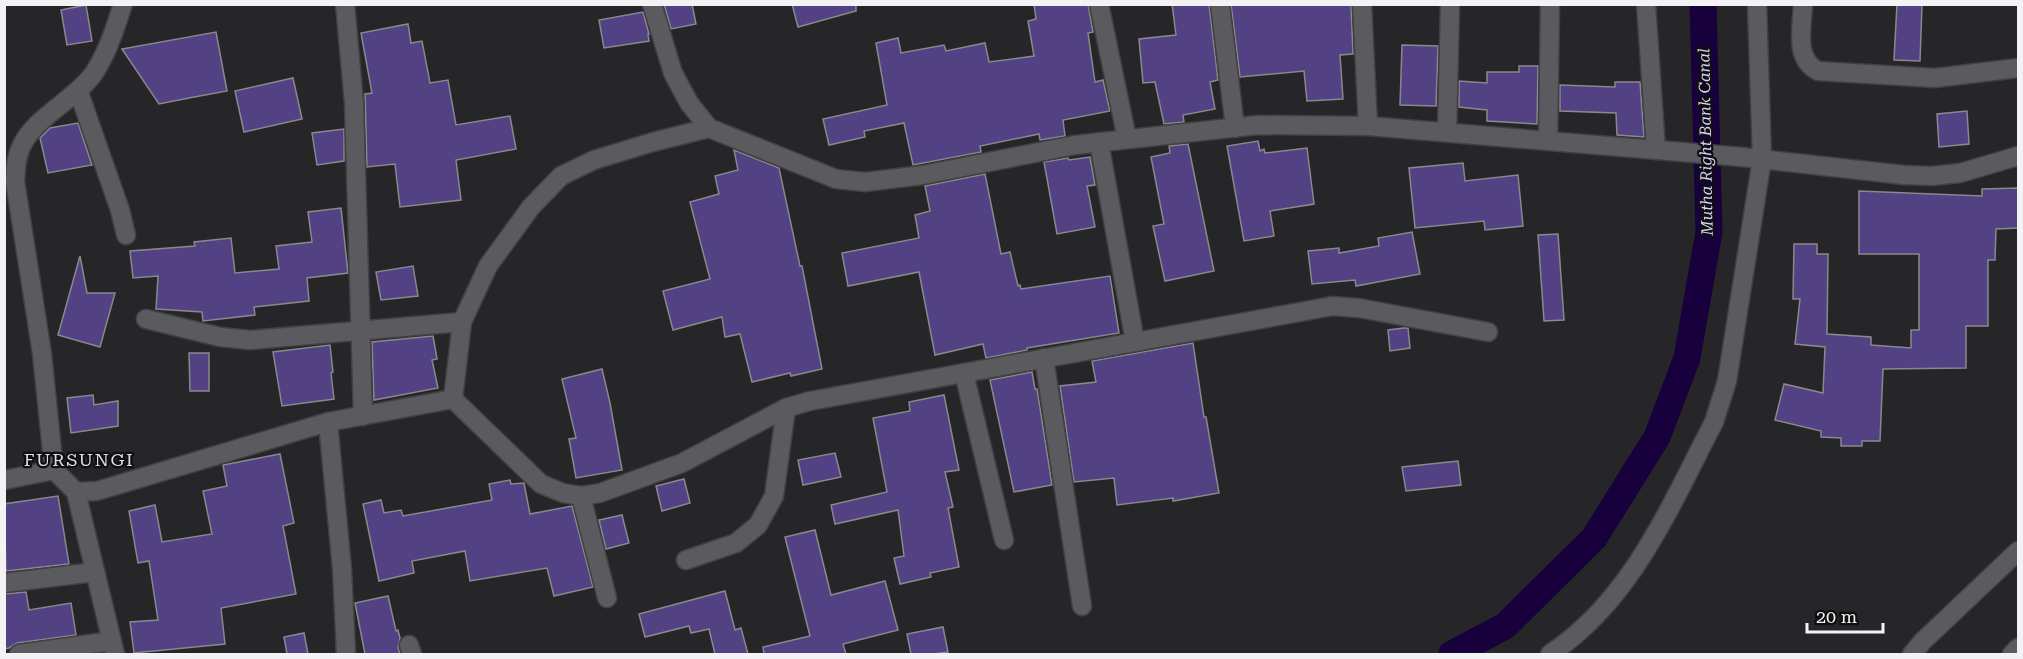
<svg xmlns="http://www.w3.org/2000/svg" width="2023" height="659" viewBox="0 0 2023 659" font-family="'Roboto Serif',serif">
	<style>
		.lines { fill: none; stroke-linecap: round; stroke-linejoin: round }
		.canal { stroke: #18003d; stroke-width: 27 }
		.building { fill: #524283; stroke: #89888d; stroke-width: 1.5 }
		.minor-casing { stroke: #414144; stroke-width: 21 }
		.minor { stroke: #5b5a5e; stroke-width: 18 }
		.labels { text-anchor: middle; stroke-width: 4.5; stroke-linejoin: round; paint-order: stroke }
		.water-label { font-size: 16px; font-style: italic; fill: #d9d2fa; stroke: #0f0f11 }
		.quarter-label { font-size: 18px; letter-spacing: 1.5px; fill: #dedde2; stroke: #0f0f11 }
	</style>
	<rect width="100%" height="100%" fill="#262629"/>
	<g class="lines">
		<polyline class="canal" points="1452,654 1505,626 1594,538 1657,437 1687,358 1709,232 1703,4"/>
	</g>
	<g class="building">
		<polygon points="664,4 692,4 696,24 671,29"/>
		<polygon points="792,4 856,4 856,11 798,27"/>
		<polygon points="1034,4 1088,4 1093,32 1088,33 1095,82 1103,80 1110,111 1063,120 1065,136 1040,140 1039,134 980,146 981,152 913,165 904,123 864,131 865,137 829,145 823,119 887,105 876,43 898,38 901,53 944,45 946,51 985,43 989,62 1034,56 1028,21 1036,19"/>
		<polygon points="1172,4 1209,4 1218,80 1210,82 1215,109 1183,115 1184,122 1164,124 1155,82 1143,83 1139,39 1176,35"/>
		<polygon points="1231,4 1351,4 1353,54 1340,55 1343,99 1307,101 1304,71 1240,77"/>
		<polygon points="1897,4 1922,4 1920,61 1894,60"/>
		<polygon points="86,5 92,41 67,45 61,10"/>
		<polygon points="643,12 649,34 648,34 649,41 604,48 599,20"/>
		<polygon points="408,24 411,43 422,41 430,83 448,80 456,125 510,116 516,149 456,160 461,200 400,207 395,164 367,167 365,94 372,93 361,33"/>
		<polygon points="216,32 227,91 189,98 159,104 122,49"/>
		<polygon points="1402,45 1438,46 1436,106 1400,105"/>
		<polygon points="1519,66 1538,66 1537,124 1487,121 1487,110 1459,107 1459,81 1487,83 1487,72 1519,72"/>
		<polygon points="293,78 302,119 244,132 235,91"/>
		<polygon points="1615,82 1640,82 1644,137 1617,135 1616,113 1560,111 1560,85 1615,87"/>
		<polygon points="1967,111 1969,144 1939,147 1937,114"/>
		<polygon points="78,123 92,165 48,173 40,138 50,128"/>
		<polygon points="344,129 344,161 317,165 312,133"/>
		<polygon points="1258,141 1260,151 1264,149 1265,153 1307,148 1314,204 1270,211 1274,236 1244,241 1227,146"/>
		<polygon points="1188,144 1214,271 1165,281 1153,226 1164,224 1151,157 1170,153 1169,146"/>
		<polygon points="734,150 779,168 800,266 802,266 822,369 791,376 790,373 752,382 740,334 725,337 722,317 673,330 663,291 710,279 690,202 719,194 715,176 738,170"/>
		<polygon points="1090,157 1095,185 1087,186 1095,227 1057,234 1044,162 1068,158 1069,160"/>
		<polygon points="1463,163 1465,181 1518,175 1523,226 1485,230 1484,221 1415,228 1409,168"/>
		<polygon points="985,174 1001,254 1010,252 1018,286 1020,285 1021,289 1110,276 1119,333 1027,348 1027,350 986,358 983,344 935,355 919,272 848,286 842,253 919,238 915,215 930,211 925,186"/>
		<polygon points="2019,188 2019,228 1996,229 1995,260 1988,260 1988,326 1966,326 1966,368 1883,369 1880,441 1862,441 1862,446 1841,446 1841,438 1821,437 1821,431 1775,420 1784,384 1823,393 1825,347 1795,344 1800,299 1793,299 1794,244 1817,244 1817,254 1828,254 1827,334 1871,337 1871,345 1911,348 1911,330 1919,330 1919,254 1859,254 1859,191 1982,196 1982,189"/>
		<polygon points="341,208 348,273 307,278 309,301 254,307 255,315 203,321 202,312 156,309 158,276 133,278 130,251 195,246 194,242 231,238 235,273 279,269 276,246 312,242 308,212"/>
		<polygon points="1412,232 1420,274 1356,286 1355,280 1312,284 1308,251 1339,248 1339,253 1379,246 1378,238"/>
		<polygon points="1558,234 1564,320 1544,321 1538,235"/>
		<polygon points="80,256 87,293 115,293 100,347 58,335"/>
		<polygon points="413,266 418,296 381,300 376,272"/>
		<polygon points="1404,328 1408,328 1410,348 1390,351 1388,330"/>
		<polygon points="433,336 437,359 432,360 438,388 374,400 372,342"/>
		<polygon points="1193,343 1204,417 1206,417 1219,493 1173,501 1173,498 1117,505 1114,478 1074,482 1060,386 1096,382 1092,361"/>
		<polygon points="330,345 333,372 331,373 334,399 282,406 273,352"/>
		<polygon points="189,353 209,353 209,391 190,391"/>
		<polygon points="602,369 610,403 622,470 576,478 569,439 576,438 562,379"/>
		<polygon points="1032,372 1035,389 1037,389 1052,485 1014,492 990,380"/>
		<polygon points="93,395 94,405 118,401 118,426 71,433 67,398"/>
		<polygon points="944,395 959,470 945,472 953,507 948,508 959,567 930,573 931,577 900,584 894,558 904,556 898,510 835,524 831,505 887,492 873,418 910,411 909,402"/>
		<polygon points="835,453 841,477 803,485 798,460"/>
		<polygon points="280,454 294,523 283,526 296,594 221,608 225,644 134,653 130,622 158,620 149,561 138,563 129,511 155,505 162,542 212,534 203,491 227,486 223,465"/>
		<polygon points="1458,461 1461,485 1406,491 1402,467"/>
		<polygon points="684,479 690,503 662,511 656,486"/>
		<polygon points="510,480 511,484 524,483 530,514 572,506 593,587 554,596 547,568 470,581 465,551 412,561 414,573 379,581 363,504 381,500 384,513 401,510 403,516 492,500 489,484"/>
		<polygon points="58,496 69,564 6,571 4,504"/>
		<polygon points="622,515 629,543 606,549 599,520"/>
		<polygon points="815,530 831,595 885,581 898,630 843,644 846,654 764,654 763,647 810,636 785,537"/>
		<polygon points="725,591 735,630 741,628 748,654 715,654 709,629 691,633 689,626 645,637 639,614"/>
		<polygon points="26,592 29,610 71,603 76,635 17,643 9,648 4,649 4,594"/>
		<polygon points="388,596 396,631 398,630 400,638 398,648 400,654 365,654 355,603"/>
		<polygon points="943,627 948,652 933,654 911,654 907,634"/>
		<polygon points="304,633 308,654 287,654 284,637"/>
	</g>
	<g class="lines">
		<g class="minor-casing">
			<g id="minor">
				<polyline points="345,4 354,103 363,416"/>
				<polyline points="652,4 673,73 689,103 709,128 836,179 865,182 923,175 1075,145 1258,125 1368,126 1742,157 1904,175 1932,176 1960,173 2018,156"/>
				<polyline points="1099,4 1127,139"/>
				<polyline points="1220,4 1235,128"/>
				<polyline points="1362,4 1368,126"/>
				<polyline points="1646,4 1656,150"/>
				<path d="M1803,4C1802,28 1794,59 1818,71L1935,78L2018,68"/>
				<polyline points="78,90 120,210 126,235"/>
				<polyline points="1447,132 1450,4"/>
				<polyline points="1548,141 1550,4"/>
				<polyline points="1099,142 1135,342"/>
				<polyline points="146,319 220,337 250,340 462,322"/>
				<polyline points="1044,358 1082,606"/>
				<polyline points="964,373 1004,540"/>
				<polyline points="453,399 541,484 563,493 581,496 600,493 682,463 786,408 810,401 1300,312 1332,306 1359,308 1488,332"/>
				<polyline points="328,422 342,569 346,654"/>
				<path d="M54,470L42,354L15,181C16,168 16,156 22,145C36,116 75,100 94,73C108,52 115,28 123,4"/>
				<polyline points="4,480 54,470 76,492"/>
				<polyline points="76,492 97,491 328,422 453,399 462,322 488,266 531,207 561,176 594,160 653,142 709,128"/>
				<polyline points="76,492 115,654"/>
				<polyline points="581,496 607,598"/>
				<polyline points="686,560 736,543 758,525 774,496 786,408"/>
				<polyline points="4,583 95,572"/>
				<polyline points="409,645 412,654"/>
				<polyline points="19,654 112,641"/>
				<path d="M1550,654C1632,600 1670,506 1714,422L1727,381L1762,159L1757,4"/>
				<polyline points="1912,654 1923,641 2018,551"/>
				<polyline points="2012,654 2018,648"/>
			</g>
		</g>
		<use href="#minor" class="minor"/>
	</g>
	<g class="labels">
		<g class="water-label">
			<text transform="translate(1705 142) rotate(-91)" y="6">Mutha Right Bank Canal</text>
		</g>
		<g class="quarter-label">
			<text x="79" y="466">FURSUNGI</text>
		</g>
	</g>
	<rect width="2023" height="659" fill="none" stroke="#f3f3f5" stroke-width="12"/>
	<path d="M1807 623v9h76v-9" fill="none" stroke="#f3f3f5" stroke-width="3"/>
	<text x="1816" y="623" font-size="18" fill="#f3f3f5" stroke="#0f0f11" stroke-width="4.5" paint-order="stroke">20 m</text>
</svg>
